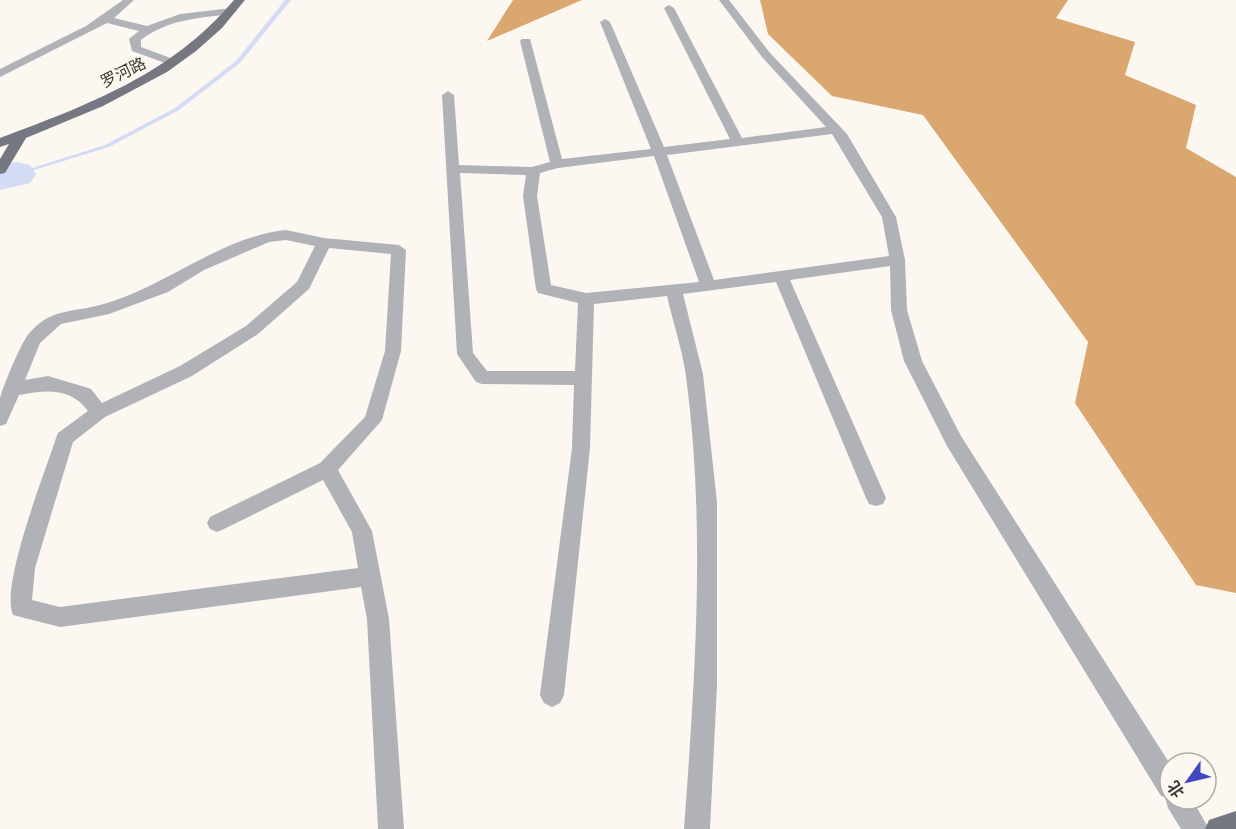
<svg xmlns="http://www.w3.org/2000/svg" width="1236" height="829" viewBox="0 0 1236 829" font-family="Quicksand,'Noto Sans SC',sans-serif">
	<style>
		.forest { fill: #daa770 }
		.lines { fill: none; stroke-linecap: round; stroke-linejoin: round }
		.stream { fill: #d4dbf5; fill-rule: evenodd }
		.river { fill: #d4dbf5; fill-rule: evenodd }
		.minor { fill: #b1b2b8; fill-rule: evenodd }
		.major { fill: #757881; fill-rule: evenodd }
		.labels { text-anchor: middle; stroke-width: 6; stroke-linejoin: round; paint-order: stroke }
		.far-street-label { font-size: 16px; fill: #3e3935; stroke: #fdf7f1 }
	</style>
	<rect width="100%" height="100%" fill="#fdf7f1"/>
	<g class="forest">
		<polygon points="513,0 582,0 487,41"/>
		<polygon points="760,0 1068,0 1056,18 1135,42 1125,75 1196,105 1186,148 1236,177 1236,593 1196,585 1075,403 1088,342 923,115 832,96 768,34"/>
	</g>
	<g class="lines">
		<polygon class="stream" points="285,0 291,0 240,63 179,110 109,147 18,175 16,176 13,174 105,145 175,108 236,61"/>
		<polygon class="river" points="16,162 30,165 36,174 30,183 0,190 0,166"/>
		<g class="minor">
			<path d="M123,0H134L114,18L147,26L180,14L232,8L237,11L232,14C199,18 168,19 141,40V47L176,60V64H168L132,51L129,39L139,31L107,23L0,77V69L86,26Z"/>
			<path d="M719,0H729L770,53L847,134L896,217L905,260L907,310L922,361L961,436L1170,764V799H1192L1209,829H1181L1168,808L1165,797L1161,796L947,446L904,361L891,310L890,266L790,280L886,498L883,504L876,506L869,504L866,498L776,282L683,294L703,374L717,502V685L710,829H684C695,678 706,526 686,376C682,349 673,322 667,296L594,304L590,448L564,695L560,703L552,707L544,703L540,695L572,448L574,385L482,384L476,382L457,354L442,95L448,91L454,95L459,165L532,167L550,162L520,41L522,39H530L562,159L651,149L600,22L605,19L610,22L664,147L730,139L664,8L669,5L674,8L742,138L826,127L762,57ZM832,134L882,217L889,256L714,280L667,155ZM654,156L699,282L586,293L551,285L537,196L540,173L558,168ZM460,173L526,175L523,196L536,289L538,293L578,303L575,371H487L473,353Z"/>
			<path d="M286,230L324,238L399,245L406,250L401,351L382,420L338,470L372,531L389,619L404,829H378L367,619L361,587L60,627L13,615C0,585 45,473 56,438L58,433L88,411C70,387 46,390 19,395L6,424L0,426C0,417 0,407 0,399C1,390 21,344 27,336C49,308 70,313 100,305C165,288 219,237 286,230ZM286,240L315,246L297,282L246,326L180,366L102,403L91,389L85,387L48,376L25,380L40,343L61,324L109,314L168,292L204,270L269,242ZM329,248L391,254L385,351L365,417L320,463L210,517L207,523L210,529L217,532L224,529L323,480L352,532L358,568L60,607L32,600L35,568L73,442L105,417L192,376L258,334L309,289Z"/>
		</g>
		<g class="major">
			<path d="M234,0H245L222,28L196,51L167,72L103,106L26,138L5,173L0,174V159L9,144L0,147V138C88,105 172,74 234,0Z"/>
			<polygon points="1236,811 1236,829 1205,829 1209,820"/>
		</g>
	</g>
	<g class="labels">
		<g class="far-street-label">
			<text transform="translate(123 72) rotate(-26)" y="6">罗河路</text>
		</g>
	</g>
	<g transform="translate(1188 781) rotate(236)"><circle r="28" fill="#fdf7f1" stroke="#b1aba6" stroke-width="1.5"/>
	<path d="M0-4.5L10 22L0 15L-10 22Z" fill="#4148bd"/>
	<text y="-9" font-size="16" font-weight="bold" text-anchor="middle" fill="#3e3935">北</text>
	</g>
</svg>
